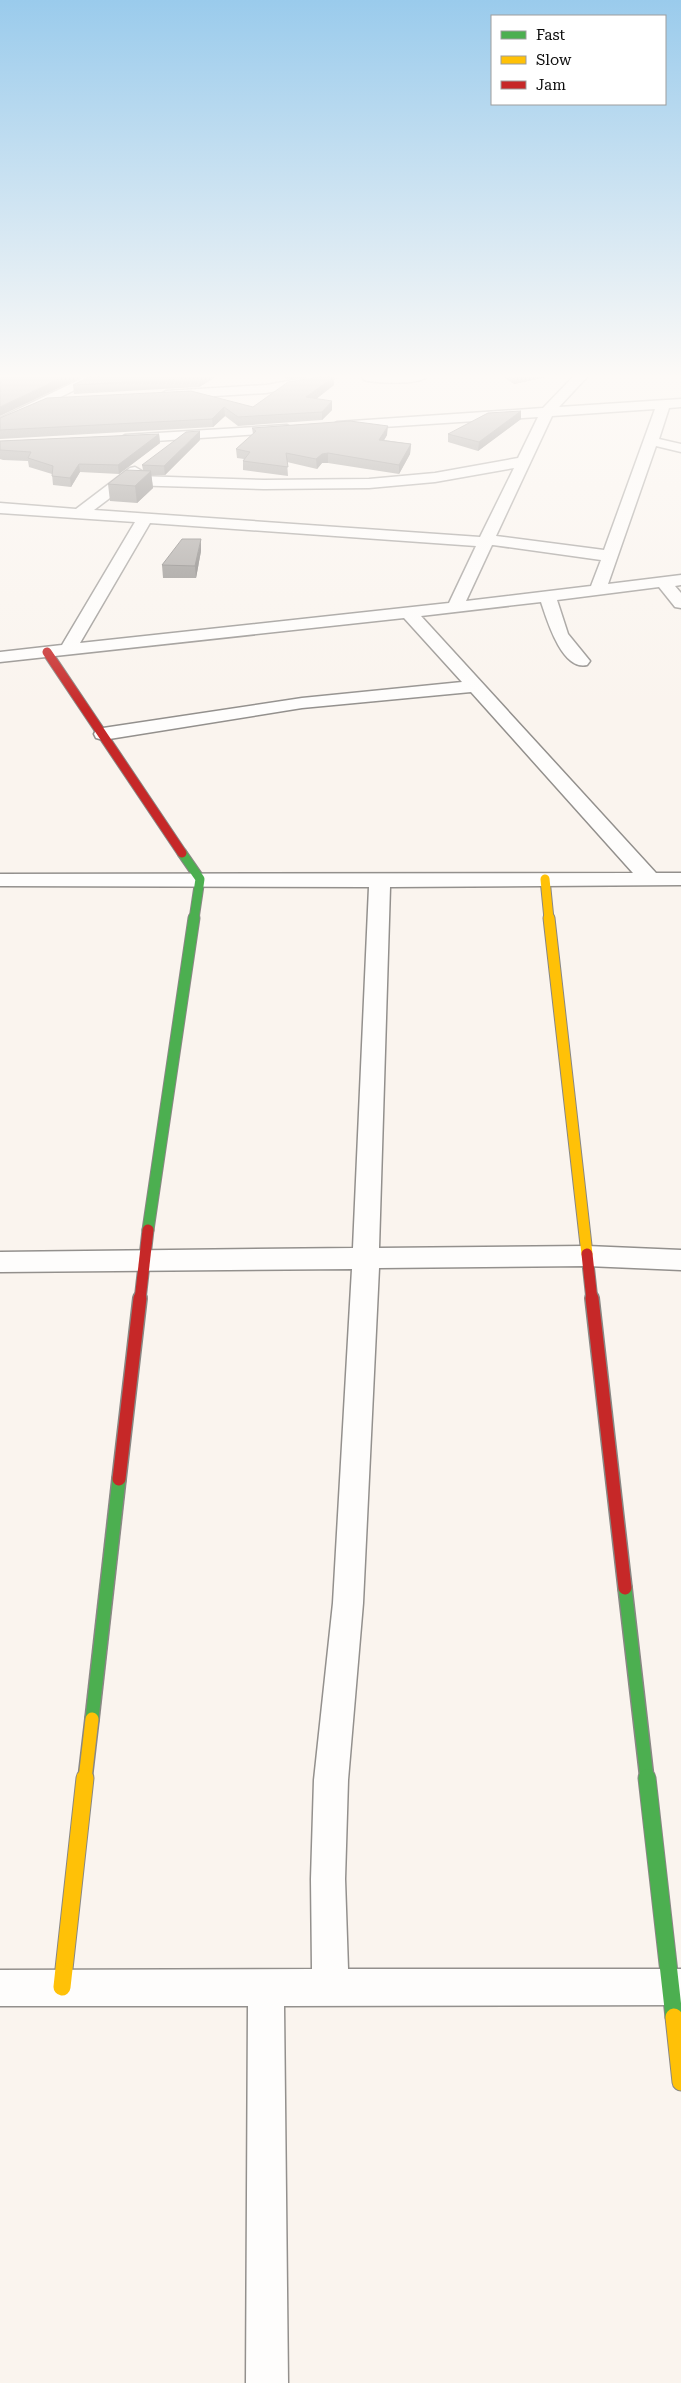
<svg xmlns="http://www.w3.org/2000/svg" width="681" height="2383" viewBox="0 0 681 2383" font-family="'Roboto Serif',serif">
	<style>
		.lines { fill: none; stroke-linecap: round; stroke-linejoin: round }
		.street-casing { stroke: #93908d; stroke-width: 3 }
		.fast-far3-casing { stroke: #898784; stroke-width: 11 }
		.fast-far2-casing { stroke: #898784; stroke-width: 13 }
		.fast-far1-casing { stroke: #898784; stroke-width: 16 }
		.fast-casing { stroke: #898784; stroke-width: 19 }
		.slow-far3-casing { stroke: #898784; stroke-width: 11 }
		.slow-far2-casing { stroke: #898784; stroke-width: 13 }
		.slow-far1-casing { stroke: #898784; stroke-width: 16 }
		.slow-casing { stroke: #898784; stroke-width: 19 }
		.jam-far2-casing { stroke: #898784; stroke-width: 11 }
		.jam-far1-casing { stroke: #898784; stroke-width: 13 }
		.jam-casing { stroke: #898784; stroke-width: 16 }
		.street { fill: #fefdfc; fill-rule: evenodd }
		.fast-far3 { stroke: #4caf50; stroke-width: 9 }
		.fast-far2 { stroke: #4caf50; stroke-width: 11 }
		.fast-far1 { stroke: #4caf50; stroke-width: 13 }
		.fast { stroke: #4caf50; stroke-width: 17 }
		.slow-far3 { stroke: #ffc107; stroke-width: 9 }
		.slow-far2 { stroke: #ffc107; stroke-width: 11 }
		.slow-far1 { stroke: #ffc107; stroke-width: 13 }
		.slow { stroke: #ffc107; stroke-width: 17 }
		.jam-far2 { stroke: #c62828; stroke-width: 9 }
		.jam-far1 { stroke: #c62828; stroke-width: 11 }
		.jam { stroke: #c62828; stroke-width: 13 }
		.wall { fill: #868380 }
		.shaded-wall { fill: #6d6a68 }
		.building { fill: #9c9895; stroke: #6d6a68 }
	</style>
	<rect width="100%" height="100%" fill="#faf4ee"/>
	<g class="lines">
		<g class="street-casing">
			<g id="street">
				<polygon points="85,377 101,377 0,427 0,418"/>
				<polygon points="311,377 336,377 329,381 266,393 166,399 159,395 166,391 266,385"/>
				<path d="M362,377H426C419,385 375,383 364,380Z"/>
				<path d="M573,377H587L559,407L681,399V407L669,408L659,439L681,444V452L656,446L608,584L681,575V585L675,586L681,593V608L675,607L659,587L557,600L568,634L590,661L587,665C562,671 547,620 541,602L421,616L656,873H681V885L390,887L379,1248L587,1246L681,1250V1270L587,1266L379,1268L363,1603L348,1780L345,1879L348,1969H681V2005L284,2006L288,2383H246L248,2006H0V1970L312,1969L311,1879L314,1780L333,1603L352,1269L0,1272V1252L353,1248L369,887L0,886V874L633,873L471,692L302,708L103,740L96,738L94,734L96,730L103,728L302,698L462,682L404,618L0,662V652L62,645L135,522L0,513V503L76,509L130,468L135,467L142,471L138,476L264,480L369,479L435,473L518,458L538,417L337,430L330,426L337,422L543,408ZM655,409L604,550L496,536L552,416ZM514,468L480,537L94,510L127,485L264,489L369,488L435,482ZM150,523L476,546L449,603L80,643ZM492,545H493L601,560L591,586L466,601Z"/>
				<polygon points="287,425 294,429 292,432 125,443 118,439 125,435"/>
			</g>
		</g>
		<g class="fast-far3-casing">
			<polyline id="fast-far3" points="182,853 200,879 194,919"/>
		</g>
		<g class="fast-far2-casing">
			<polyline id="fast-far2" points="148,1230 194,918"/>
		</g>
		<g class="fast-far1-casing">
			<g id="fast-far1">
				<polyline points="625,1588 647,1779"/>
				<polyline points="92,1719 119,1479"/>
			</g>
		</g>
		<g class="fast-casing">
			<polyline id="fast" points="647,1778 674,2017"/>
		</g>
		<g class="slow-far3-casing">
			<polyline id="slow-far3" points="545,879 549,919"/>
		</g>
		<g class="slow-far2-casing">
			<polyline id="slow-far2" points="549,918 587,1254"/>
		</g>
		<g class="slow-far1-casing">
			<polyline id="slow-far1" points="85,1779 92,1719"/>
		</g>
		<g class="slow-casing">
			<g id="slow">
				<polyline points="62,1987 85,1778"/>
				<polyline points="674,2017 681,2082"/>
			</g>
		</g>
		<g class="jam-far2-casing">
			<polyline id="jam-far2" points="47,652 182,853"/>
		</g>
		<g class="jam-far1-casing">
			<g id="jam-far1">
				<polyline points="587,1254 592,1300"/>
				<polyline points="140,1300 148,1230"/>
			</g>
		</g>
		<g class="jam-casing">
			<g id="jam">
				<polyline points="592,1298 625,1588"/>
				<polyline points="119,1479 140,1298"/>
			</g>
		</g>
		<use href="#street" class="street"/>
		<use href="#fast-far3" class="fast-far3"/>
		<use href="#fast-far2" class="fast-far2"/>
		<use href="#fast-far1" class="fast-far1"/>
		<use href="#fast" class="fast"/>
		<use href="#slow-far3" class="slow-far3"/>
		<use href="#slow-far2" class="slow-far2"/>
		<use href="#slow-far1" class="slow-far1"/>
		<use href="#slow" class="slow"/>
		<use href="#jam-far2" class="jam-far2"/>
		<use href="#jam-far1" class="jam-far1"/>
		<use href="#jam" class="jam"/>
	</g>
	<g class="wall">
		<polygon points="216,377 199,387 74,394 73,385"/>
		<polygon points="278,377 304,377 289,379"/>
		<polygon points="334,377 334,385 316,399 332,410 322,420 238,426 225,416 213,427 0,439 0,418 47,398 253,407"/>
		<polygon points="503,377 546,377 514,384"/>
		<polygon points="521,411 521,419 478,451 448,442 448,434"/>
		<polygon points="252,428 387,435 384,440 411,444 410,454 399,474 328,463 322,463 317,469 287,462 288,476 243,470 243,461 244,459 237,458 236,449 253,434"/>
		<polygon points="159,434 160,443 119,474 80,472 71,487 53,485 52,474 29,467 28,461 3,460 0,459 0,441"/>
		<polygon points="200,440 165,475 151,475 153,488 137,503 110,501 108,484 143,470 142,465"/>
		<polygon points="201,551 196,578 163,578 162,565"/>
	</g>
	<g class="shaded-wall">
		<polygon points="63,377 82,377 0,416 0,407"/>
		<polygon points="202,377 216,377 199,387 199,378"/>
		<polygon points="289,377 304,377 289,379"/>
		<polygon points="334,377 334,385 307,406 306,397"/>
		<polygon points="515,377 546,377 514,384"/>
		<polygon points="332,401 332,410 322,420 322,412"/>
		<polygon points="224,407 225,416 213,427 212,419"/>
		<polygon points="521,411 521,419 478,451 479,442"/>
		<polygon points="388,426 387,435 379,449 379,440"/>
		<polygon points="200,431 200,440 165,475 164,466"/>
		<polygon points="159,434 160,443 119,474 118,465"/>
		<polygon points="411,444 410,454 399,474 399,465"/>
		<polygon points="328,453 328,463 322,463 317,469 316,459 322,454"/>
		<polygon points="79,464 80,472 71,487 70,478"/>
		<polygon points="151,471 153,488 137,503 135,486"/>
		<polygon points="201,539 201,551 196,578 195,566"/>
	</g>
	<g class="building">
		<polygon points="0,377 63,377 0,407"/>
		<polygon points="89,377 202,377 199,378 73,385"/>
		<polygon points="318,377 334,377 306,397 332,401 322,412 238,417 224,407 212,419 0,430 0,418 47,398 191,391 253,407 288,382"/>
		<polygon points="521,411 479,442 448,434 488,413"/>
		<polygon points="350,421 388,426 379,440 411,444 399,465 328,453 322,454 316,459 286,453 288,467 243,461 250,452 236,449 256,431 252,428"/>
		<polygon points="200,431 164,466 142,465 186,432"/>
		<polygon points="159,434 118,465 79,464 70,478 52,476 53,466 28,458 31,452 0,450 0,441"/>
		<polygon points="126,470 151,471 135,486 108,484"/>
		<polygon points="182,539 201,539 195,566 162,565"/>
	</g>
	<linearGradient id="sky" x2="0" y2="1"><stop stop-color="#9acbec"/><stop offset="0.53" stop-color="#fdfaf7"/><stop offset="1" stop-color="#fdfaf7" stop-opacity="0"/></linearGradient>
	<rect width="681" height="710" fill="url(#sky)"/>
	<rect x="491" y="15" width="175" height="90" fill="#ffffff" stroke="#9d9d9d"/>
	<rect x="501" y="31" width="25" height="8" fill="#4caf50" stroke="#9d9d9d"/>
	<text x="536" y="40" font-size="15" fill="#0b0b0b">Fast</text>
	<rect x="501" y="56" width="25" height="8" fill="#ffc107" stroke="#9d9d9d"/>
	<text x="536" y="65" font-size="15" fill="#0b0b0b">Slow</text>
	<rect x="501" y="81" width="25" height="8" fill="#c62828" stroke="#9d9d9d"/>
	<text x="536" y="90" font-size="15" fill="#0b0b0b">Jam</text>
</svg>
